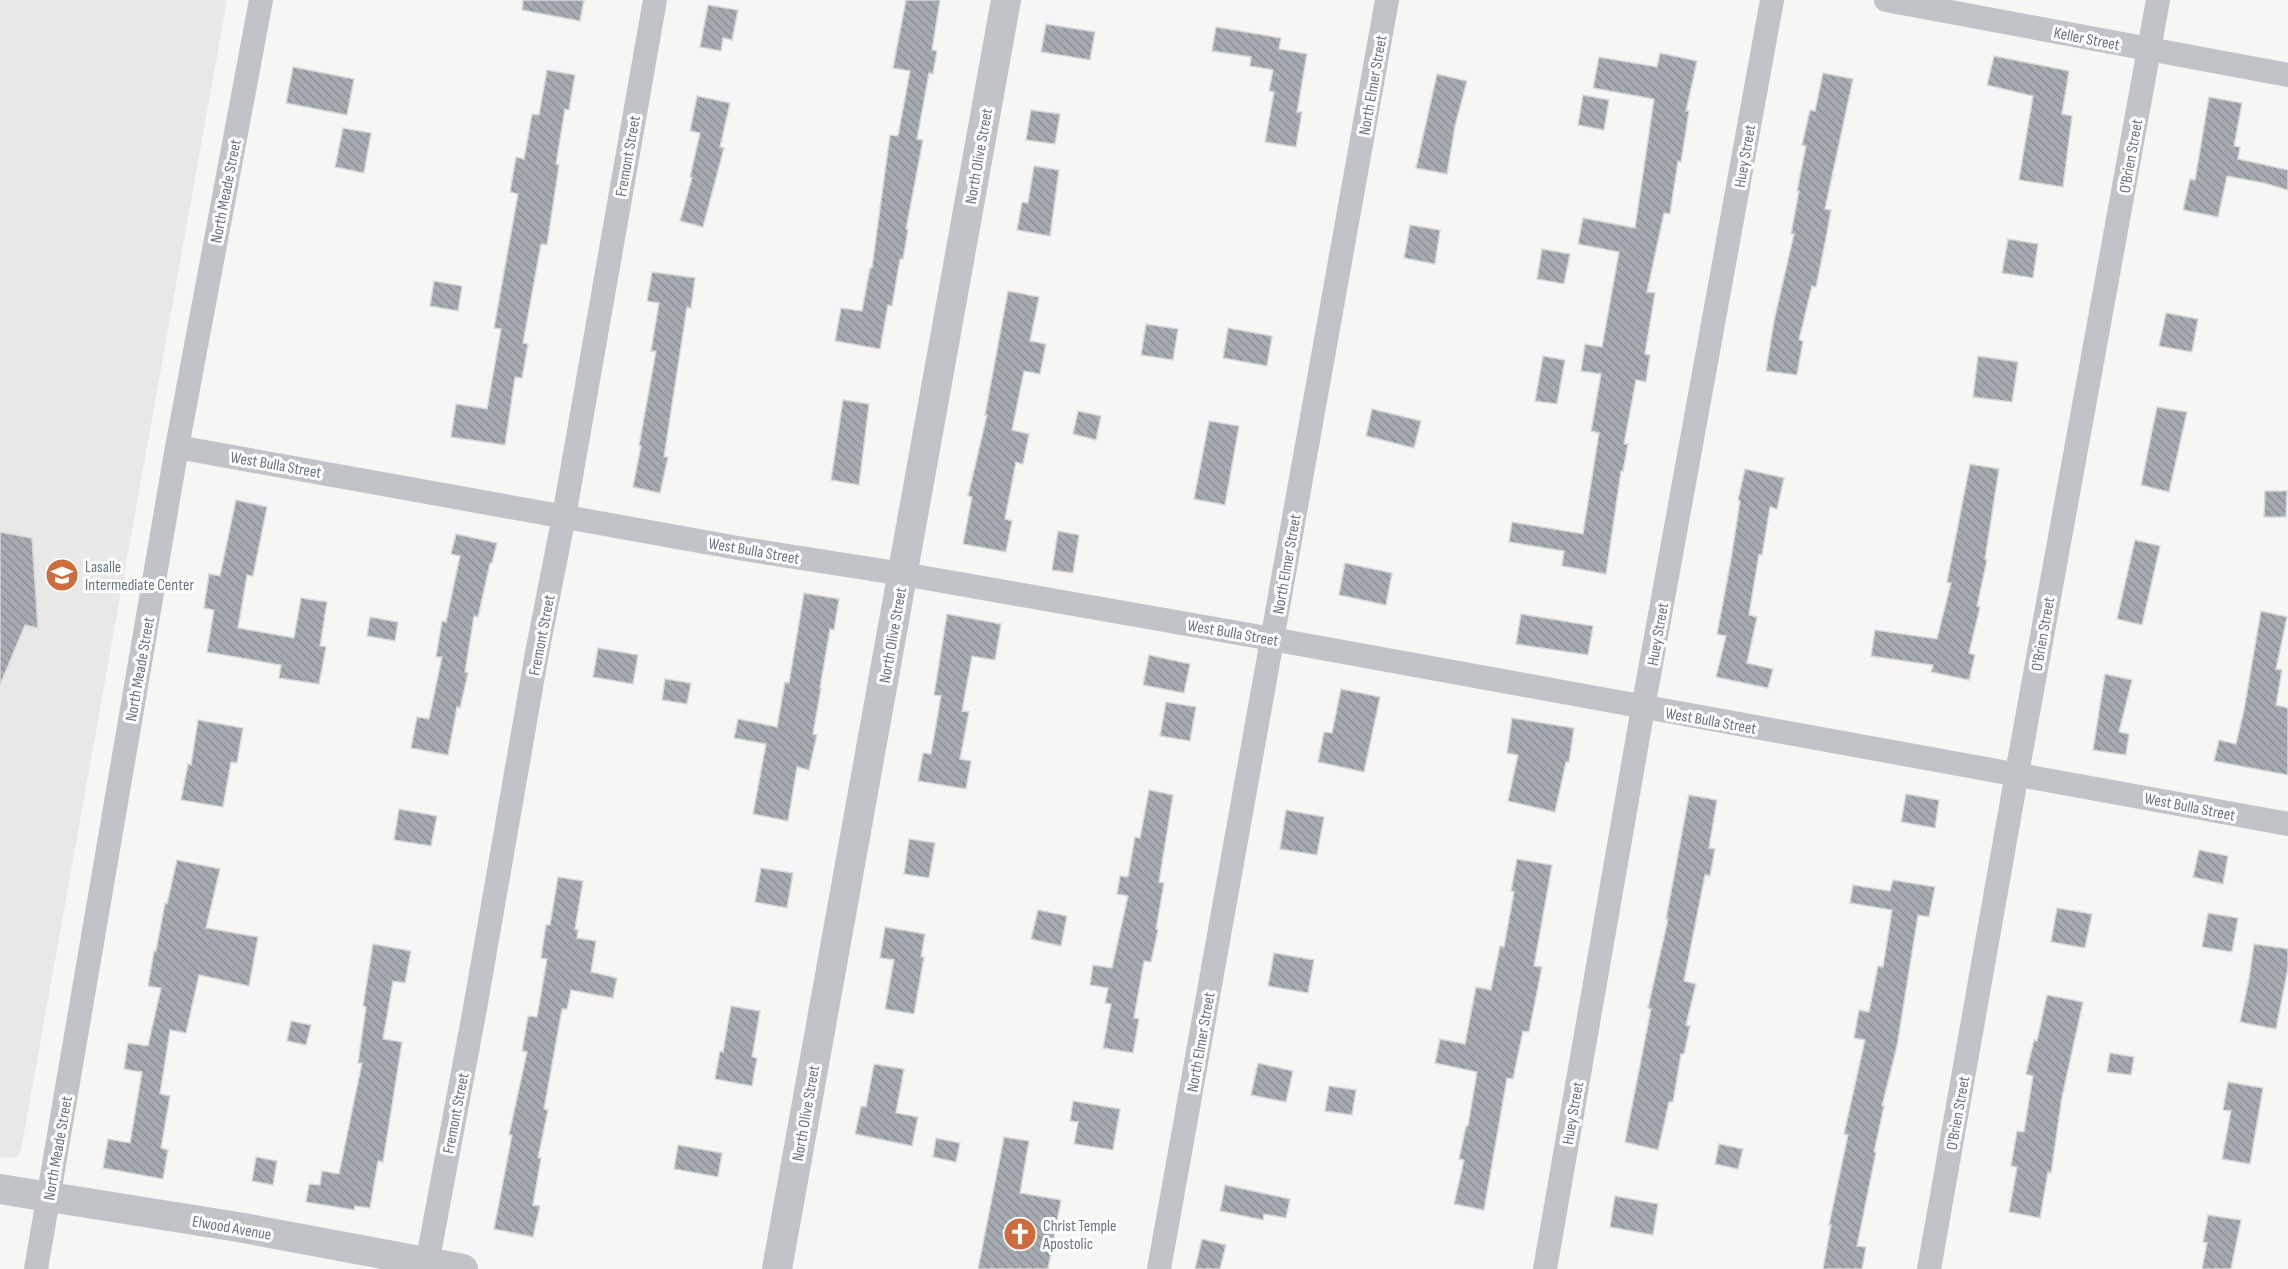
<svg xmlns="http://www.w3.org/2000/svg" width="2288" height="1269" viewBox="0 0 2288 1269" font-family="'Sofia Sans Condensed',sans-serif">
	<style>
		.built { fill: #e7e8e7 }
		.building { fill: url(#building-back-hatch); stroke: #d8d8d7; stroke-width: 1.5 }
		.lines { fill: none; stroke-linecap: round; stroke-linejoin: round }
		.minor { stroke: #c0c3c7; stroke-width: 24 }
		.tertiary { stroke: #c0c3c7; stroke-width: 30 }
		.labels { text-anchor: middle; stroke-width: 6; stroke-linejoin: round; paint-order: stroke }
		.street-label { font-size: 16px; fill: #697481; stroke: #fff }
		.poi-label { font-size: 16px; fill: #697481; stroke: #fff; text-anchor: start }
	</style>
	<defs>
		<pattern id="building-back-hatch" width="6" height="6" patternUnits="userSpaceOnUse" patternTransform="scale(1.5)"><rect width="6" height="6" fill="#a5abb1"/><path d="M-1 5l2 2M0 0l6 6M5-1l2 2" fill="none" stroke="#8a9095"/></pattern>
	</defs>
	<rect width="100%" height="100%" fill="#f6f7f4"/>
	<polygon class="built" points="0,0 227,0 21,1150 17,1157 9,1158 0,1157"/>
	<g class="building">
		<polygon points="523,0 584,0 580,21 522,10"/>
		<polygon points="906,0 940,0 932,50 937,51 933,74 929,73 917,139 923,140 906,229 908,230 903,259 900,259 892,306 888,305 880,349 835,341 841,308 862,311 870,268 872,268 890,135 898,136 910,71 893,68"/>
		<polygon points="708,5 738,10 732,40 723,38 721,51 700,47"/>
		<polygon points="1046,24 1095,32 1090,60 1041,52"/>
		<polygon points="1216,27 1281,38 1279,49 1307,54 1297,112 1302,112 1296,147 1265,142 1274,92 1269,91 1273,70 1250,66 1251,57 1212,51"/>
		<polygon points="1660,53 1697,61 1686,111 1689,111 1681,162 1678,161 1670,214 1664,213 1647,292 1655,293 1645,354 1650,355 1646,382 1636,380 1624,444 1628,444 1623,471 1621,471 1606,574 1562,566 1564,551 1509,542 1512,522 1583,534 1599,433 1591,431 1601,374 1581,371 1585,344 1602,347 1619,252 1578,244 1583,218 1635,228 1654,99 1593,88 1599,57 1657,67"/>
		<polygon points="1994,56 2069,71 2062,114 2072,116 2063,187 2019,180 2033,96 1987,85"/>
		<polygon points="293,67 354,79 347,115 286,103"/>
		<polygon points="547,70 575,75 569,110 565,109 556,164 559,165 547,245 541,244 523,343 528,344 522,378 515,377 505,445 451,437 456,404 487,409 501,329 494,328 518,194 510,192 516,157 524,159 532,114 539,115"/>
		<polygon points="1823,73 1853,79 1825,209 1831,210 1826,238 1816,287 1812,286 1799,340 1803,341 1797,375 1766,371 1774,321 1794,234 1791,234 1799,191 1797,191 1806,146 1802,145 1810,110 1815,111"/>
		<polygon points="1437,74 1467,81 1455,126 1447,174 1416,168"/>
		<polygon points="1583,95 1609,100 1604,130 1578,125"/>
		<polygon points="697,96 730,103 720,147 724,148 703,227 680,221 692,178 690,177 700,133 690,131"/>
		<polygon points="2209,97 2242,103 2234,146 2240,147 2238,159 2288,170 2288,190 2264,183 2227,176 2218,217 2183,210 2190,179 2195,180"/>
		<polygon points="1031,110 1060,114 1055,144 1026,140"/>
		<polygon points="343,128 371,133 364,173 335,167"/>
		<polygon points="1034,166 1059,170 1050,236 1017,230 1022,202 1028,203"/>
		<polygon points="1410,225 1440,230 1435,264 1404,258"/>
		<polygon points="2008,239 2038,244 2033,278 2002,273"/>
		<polygon points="1542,249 1570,254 1564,284 1537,279"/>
		<polygon points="652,272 695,278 691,308 687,307 664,457 668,457 660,493 633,487 641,446 639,446 656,351 651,351 659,303 647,301"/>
		<polygon points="434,281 462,286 458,311 430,306"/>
		<polygon points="1008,291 1039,297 1030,341 1046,344 1040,374 1024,371 1012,430 1029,434 1023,464 1016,462 1005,519 1012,521 1006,552 963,544 972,497 968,496 987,415 985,415"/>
		<polygon points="2166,313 2198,319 2192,352 2159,346"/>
		<polygon points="1146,324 1178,329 1173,360 1141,355"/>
		<polygon points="1228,328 1272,336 1267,366 1223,358"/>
		<polygon points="1543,356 1565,360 1557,404 1535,401"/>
		<polygon points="1978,356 2018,362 2012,402 1973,397"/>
		<polygon points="843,400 869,404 859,485 831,480"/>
		<polygon points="2157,407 2187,412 2169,492 2141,485"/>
		<polygon points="1372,409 1421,421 1414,448 1366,436"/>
		<polygon points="1078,411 1101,416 1096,440 1073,434"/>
		<polygon points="1209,421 1239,426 1225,505 1194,499"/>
		<polygon points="1970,464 1999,469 1985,559 1987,560 1977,606 1980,607 1969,653 1975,655 1969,680 1931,672 1933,665 1871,656 1875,630 1937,639 1951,583 1947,582"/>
		<polygon points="1745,469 1784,478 1777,509 1770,507 1762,555 1759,554 1749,615 1757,617 1747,663 1773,669 1768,688 1716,677 1726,636 1717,634 1731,560 1740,501 1738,500"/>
		<polygon points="2265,491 2287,491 2286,517 2264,517"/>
		<polygon points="236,500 267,507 253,576 247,575 238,628 294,638 301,598 327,602 320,646 326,647 319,684 279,678 281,665 207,652 214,610 204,608 209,574 220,576"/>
		<polygon points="1058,531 1079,535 1073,573 1052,570"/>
		<polygon points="0,532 32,538 38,628 25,625 0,685"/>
		<polygon points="456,534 497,543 492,563 490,563 478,617 474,616 465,672 468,673 460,708 457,707 448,755 411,748 417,717 429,719 442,657 436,657 442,621 446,622 460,556 451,554"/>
		<polygon points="2135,540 2160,546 2142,625 2117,619"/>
		<polygon points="1345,563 1392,573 1386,605 1339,595"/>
		<polygon points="804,593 839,599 834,630 830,629 820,688 821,688 813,734 817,735 809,770 797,767 788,821 753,814 766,744 734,738 738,719 777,727 785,682 789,683"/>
		<polygon points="2261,611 2287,617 2276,669 2282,670 2276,705 2288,708 2288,775 2214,761 2219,740 2236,744 2244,710"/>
		<polygon points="947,614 1001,624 995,660 972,656 962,711 969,712 960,759 971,761 966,789 918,781 923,753 931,754 941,696 934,695"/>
		<polygon points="1521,614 1593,626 1588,655 1516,644"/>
		<polygon points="370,617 398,622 395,641 367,636"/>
		<polygon points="598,648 638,655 633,684 593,677"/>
		<polygon points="1149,655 1190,664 1184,693 1143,685"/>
		<polygon points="2105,674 2132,680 2119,732 2129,734 2126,755 2093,750"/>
		<polygon points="665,679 691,683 687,704 662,700"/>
		<polygon points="1341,689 1380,697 1364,772 1318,762 1324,732 1332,733"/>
		<polygon points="1166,702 1196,707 1190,741 1160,736"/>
		<polygon points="1512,718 1574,728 1569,762 1566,762 1555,812 1508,801 1518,755 1507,753"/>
		<polygon points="198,720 243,728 237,763 231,762 223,807 181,800 188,764 191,765"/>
		<polygon points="1149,790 1173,795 1159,882 1164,883 1156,929 1158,930 1151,962 1144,961 1134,1018 1139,1019 1133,1053 1103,1048 1111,1004 1105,1003 1108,988 1090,985 1093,965 1112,968 1128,896 1117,894 1120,876 1128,877 1135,837 1140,838"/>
		<polygon points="1906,794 1939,800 1935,828 1901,822"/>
		<polygon points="1689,795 1717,800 1709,848 1715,849 1710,876 1705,875 1684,981 1696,984 1686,1025 1690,1026 1684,1054 1681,1054 1673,1102 1669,1102 1658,1150 1625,1142 1651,1009 1648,1008 1668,919 1666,919"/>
		<polygon points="399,809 437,816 431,846 394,840"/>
		<polygon points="1286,810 1324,817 1317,855 1280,849"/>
		<polygon points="909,839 935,843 929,878 904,874"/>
		<polygon points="2199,850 2228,856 2223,884 2193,877"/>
		<polygon points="1517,859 1552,865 1534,966 1542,967 1529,1032 1523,1031 1513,1079 1507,1078 1484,1210 1454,1204 1464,1160 1459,1159 1466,1126 1468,1126 1477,1072 1435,1063 1440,1039 1465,1044 1476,987 1491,990 1500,946 1504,947 1514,892 1511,891"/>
		<polygon points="177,860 220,869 206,928 258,937 249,986 199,975 186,1033 170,1030 160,1094 170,1096 161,1148 168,1150 163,1179 103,1168 108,1139 130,1143 142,1072 124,1069 128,1043 148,1046 161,988 148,986 154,951 156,951 165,903 167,904"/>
		<polygon points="761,868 793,873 787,908 755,902"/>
		<polygon points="558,877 583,881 575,929 578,930 577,938 596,941 591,972 617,978 613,998 571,990 567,1009 562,1009 544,1109 548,1110 538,1158 541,1158 533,1205 540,1206 533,1237 494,1229 512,1135 509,1135 527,1052 522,1051 528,1016 537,1017 547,959 541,958 546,925 550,925"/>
		<polygon points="1893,880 1935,887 1929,917 1918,915 1897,1046 1882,1106 1884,1106 1874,1152 1876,1152 1857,1246 1866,1247 1862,1269 1823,1269 1831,1225 1829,1225 1848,1135 1844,1134 1865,1040 1854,1038 1859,1010 1869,1012 1878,966 1883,967 1892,910 1850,903 1853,885 1890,891"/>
		<polygon points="2057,908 2092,914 2085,948 2051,942"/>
		<polygon points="1038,910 1067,916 1061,946 1031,939"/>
		<polygon points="2208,913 2238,918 2232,952 2202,947"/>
		<polygon points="885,927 925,934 921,957 924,957 914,1014 885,1009 894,960 880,958"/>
		<polygon points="373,944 411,951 405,983 393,981 383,1039 402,1042 383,1162 378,1161 370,1208 355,1206 354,1210 306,1202 309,1184 320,1185 322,1171 339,1174 362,1063 358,1063 366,1007 363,1006"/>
		<polygon points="2254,944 2288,949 2288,968 2276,1029 2240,1022 2249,979"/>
		<polygon points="1274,953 1314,960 1308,993 1268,986"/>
		<polygon points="2047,995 2083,1002 2062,1097 2051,1173 2048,1172 2040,1218 2009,1212 2017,1167 2011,1166 2017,1131 2024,1132 2033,1076 2026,1074 2034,1040 2037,1041"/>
		<polygon points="731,1006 760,1011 752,1057 757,1058 752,1086 715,1079 720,1051 723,1052"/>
		<polygon points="291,1021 311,1025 306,1045 287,1041"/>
		<polygon points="2110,1053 2134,1057 2131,1075 2107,1072"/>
		<polygon points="1258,1063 1293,1071 1286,1102 1251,1095"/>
		<polygon points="874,1064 904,1069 896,1113 918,1117 912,1146 855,1134 861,1106 866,1107"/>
		<polygon points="2228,1082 2263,1088 2250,1164 2222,1159 2231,1111 2223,1110"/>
		<polygon points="1329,1086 1356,1090 1352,1115 1325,1111"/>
		<polygon points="1073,1101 1120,1109 1113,1150 1074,1144 1078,1122 1070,1121"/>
		<polygon points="1004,1137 1029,1141 1020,1193 1061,1200 1048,1269 978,1269"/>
		<polygon points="936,1138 960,1143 956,1162 933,1157"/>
		<polygon points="1719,1144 1743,1149 1738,1169 1715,1164"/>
		<polygon points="678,1145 722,1153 718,1177 674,1169"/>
		<polygon points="256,1157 277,1161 273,1185 252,1181"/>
		<polygon points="1225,1185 1290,1199 1286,1218 1264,1214 1263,1220 1220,1211"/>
		<polygon points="1615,1196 1658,1204 1653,1235 1610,1227"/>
		<polygon points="2208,1215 2241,1220 2231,1269 2202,1269 2207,1243 2203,1242"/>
		<polygon points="1202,1239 1226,1245 1220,1269 1195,1269"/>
	</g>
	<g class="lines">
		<g class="minor">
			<polyline points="1886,0 2288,75"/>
			<polyline points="177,447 738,548 903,574 1272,639 2288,824"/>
			<polyline points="36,1269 177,447 261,0"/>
			<polyline points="426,1269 474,1014 537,653 564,516 655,0"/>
			<polyline points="1159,1269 1387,0"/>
			<polyline points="1545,1269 1643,708 1772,0"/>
			<polyline points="1929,1269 2017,773 2158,0"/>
		</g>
		<g class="tertiary">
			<polyline points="0,1189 238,1227 463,1269"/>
			<polyline points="777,1269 1006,0"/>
		</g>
	</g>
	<defs>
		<g id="school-disc" transform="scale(1.725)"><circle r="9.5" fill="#cd6d3d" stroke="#fff"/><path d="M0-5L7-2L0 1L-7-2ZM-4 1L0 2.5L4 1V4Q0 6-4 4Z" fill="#fff"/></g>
		<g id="church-disc" transform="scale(1.725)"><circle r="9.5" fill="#cd6d3d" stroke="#fff"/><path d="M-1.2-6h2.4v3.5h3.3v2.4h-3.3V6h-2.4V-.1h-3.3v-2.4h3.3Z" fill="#fff"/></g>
	</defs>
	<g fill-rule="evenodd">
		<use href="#school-disc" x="62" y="575"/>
		<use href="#church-disc" x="1020" y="1234"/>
	</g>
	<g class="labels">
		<g class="street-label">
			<text transform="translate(2087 38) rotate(11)" y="6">Keller Street</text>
			<text transform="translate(1372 85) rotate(-80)" y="6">North Elmer Street</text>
			<text transform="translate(627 156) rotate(-80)" y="6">Fremont Street</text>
			<text transform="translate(978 156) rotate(-80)" y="6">North Olive Street</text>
			<text transform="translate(1744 156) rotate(-80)" y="6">Huey Street</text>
			<text transform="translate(2130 156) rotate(-80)" y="6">O'Brien Street</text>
			<text transform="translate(225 191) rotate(-79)" y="6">North Meade Street</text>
			<text transform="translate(276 464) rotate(10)" y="6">West Bulla Street</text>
			<text transform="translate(754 550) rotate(10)" y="6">West Bulla Street</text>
			<text transform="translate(1286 564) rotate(-80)" y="6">North Elmer Street</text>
			<text transform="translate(1233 632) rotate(10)" y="6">West Bulla Street</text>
			<text transform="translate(1657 634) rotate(-80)" y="6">Huey Street</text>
			<text transform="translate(2042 634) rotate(-80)" y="6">O'Brien Street</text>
			<text transform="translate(541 635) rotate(-79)" y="6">Fremont Street</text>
			<text transform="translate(892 635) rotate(-80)" y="6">North Olive Street</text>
			<text transform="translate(139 669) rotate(-80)" y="6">North Meade Street</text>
			<text transform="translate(1711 720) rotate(10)" y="6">West Bulla Street</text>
			<text transform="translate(2190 806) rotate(11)" y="6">West Bulla Street</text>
			<text transform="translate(1200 1042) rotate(-80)" y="6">North Elmer Street</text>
			<text transform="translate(455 1113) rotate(-79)" y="6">Fremont Street</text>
			<text transform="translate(805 1113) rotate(-80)" y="6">North Olive Street</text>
			<text transform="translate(1572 1113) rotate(-80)" y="6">Huey Street</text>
			<text transform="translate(1957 1113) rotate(-80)" y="6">O'Brien Street</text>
			<text transform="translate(57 1148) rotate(-80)" y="6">North Meade Street</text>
			<text transform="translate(232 1227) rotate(10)" y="6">Elwood Avenue</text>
		</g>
		<g class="poi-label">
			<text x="85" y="572">Lasalle<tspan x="85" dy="18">Intermediate Center</tspan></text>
			<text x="1043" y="1231">Christ Temple<tspan x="1043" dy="18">Apostolic</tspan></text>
		</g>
	</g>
</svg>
